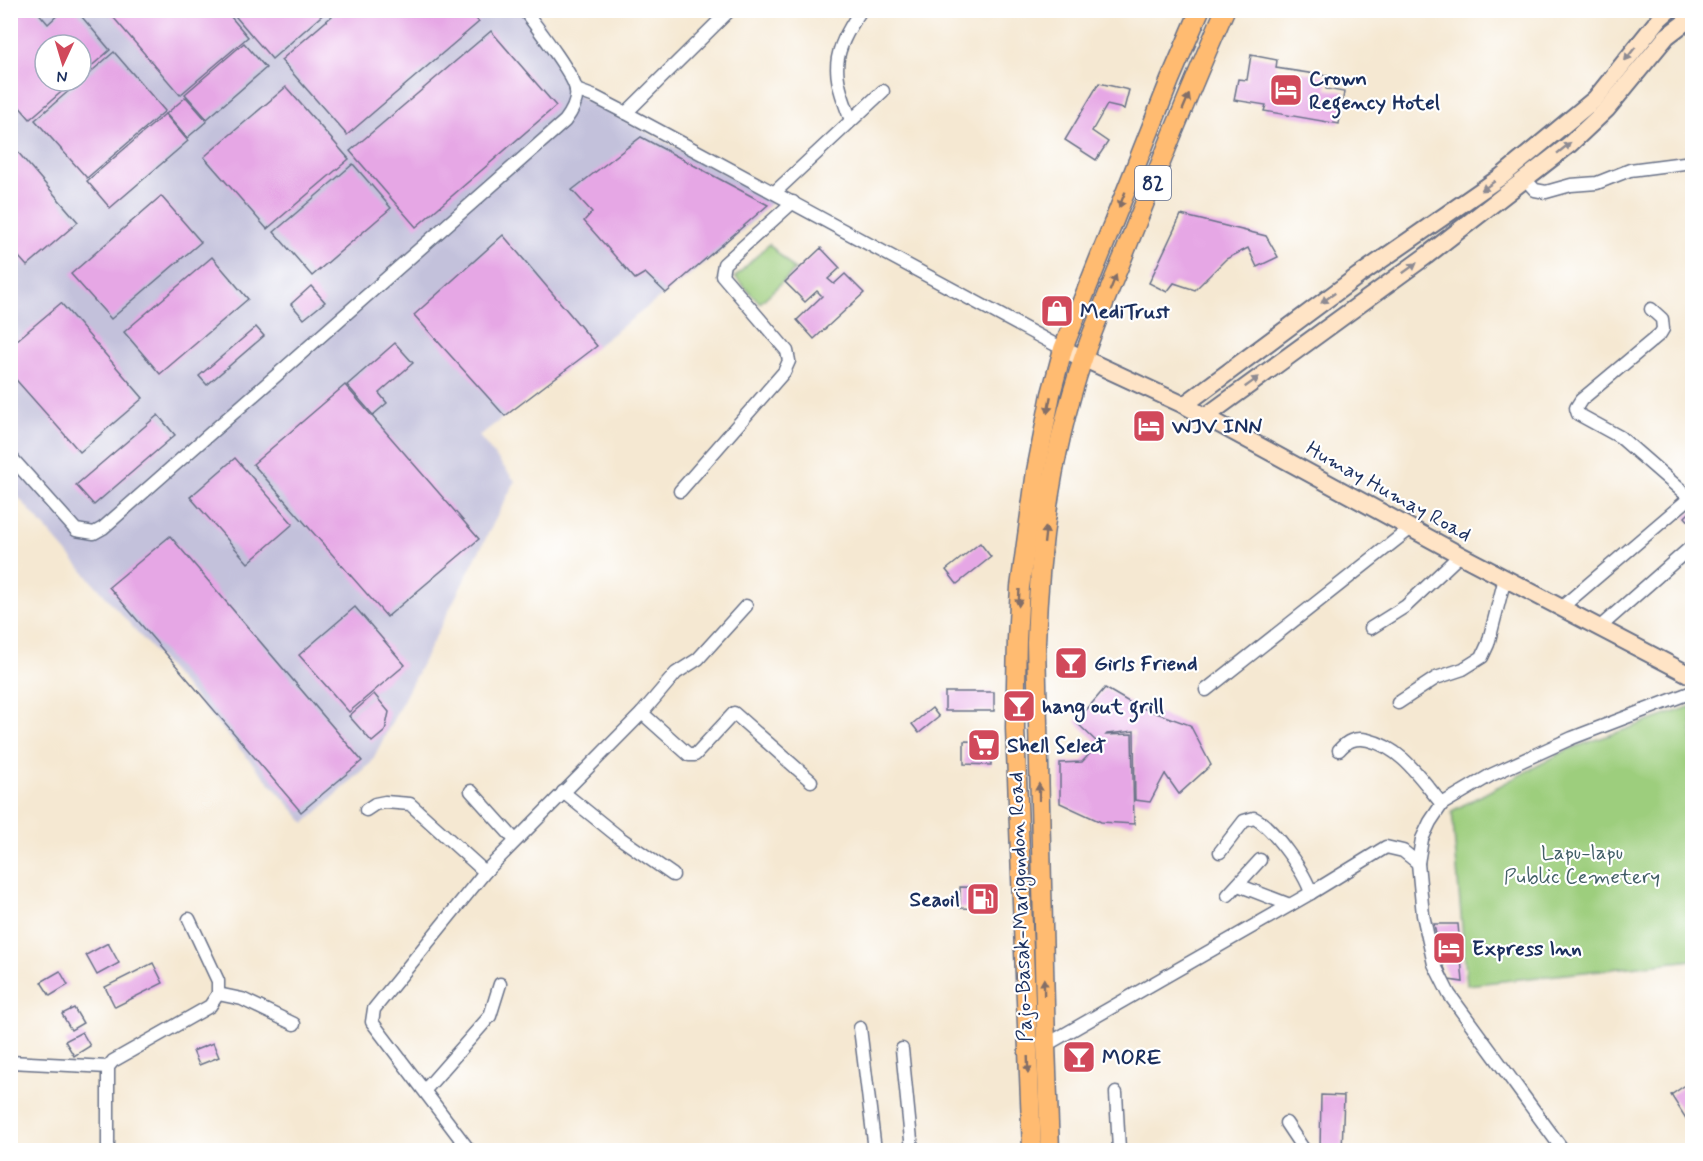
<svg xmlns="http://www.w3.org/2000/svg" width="1703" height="1161" viewBox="0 0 1703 1161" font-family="Mynerve,sans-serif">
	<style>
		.industrial { fill: #c3c1db; fill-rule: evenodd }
		.green { fill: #9dce7d; stroke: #5c7e6e; stroke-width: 1.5 }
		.building { fill: #e6a7e5 }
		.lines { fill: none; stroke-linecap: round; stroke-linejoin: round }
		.street-casing { stroke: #677087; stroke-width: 15 }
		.secondary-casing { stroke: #677087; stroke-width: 20 }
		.primary-casing { stroke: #677087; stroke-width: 21 }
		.street { stroke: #fff; stroke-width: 12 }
		.secondary { stroke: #ffe4c6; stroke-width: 16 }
		.primary { stroke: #ffbb71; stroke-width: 18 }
		.oneway { fill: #8d8a92 }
		.oneway2 { fill: #826e67 }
		.labels { text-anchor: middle; stroke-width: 4.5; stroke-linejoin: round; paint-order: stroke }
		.shield { fill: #fff; stroke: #5f6d8e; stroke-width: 1.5 }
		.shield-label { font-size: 20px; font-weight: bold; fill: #1b2f5e }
		.poi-label { font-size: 21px; font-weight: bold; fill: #1b2f5e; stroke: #fff; text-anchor: start }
		.street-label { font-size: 21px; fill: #1b2f5e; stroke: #fff }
		.park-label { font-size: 21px; fill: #425f67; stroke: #fff }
	</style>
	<rect width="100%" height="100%" fill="#fff"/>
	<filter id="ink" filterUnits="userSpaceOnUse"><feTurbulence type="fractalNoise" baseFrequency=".0167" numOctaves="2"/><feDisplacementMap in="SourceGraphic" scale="12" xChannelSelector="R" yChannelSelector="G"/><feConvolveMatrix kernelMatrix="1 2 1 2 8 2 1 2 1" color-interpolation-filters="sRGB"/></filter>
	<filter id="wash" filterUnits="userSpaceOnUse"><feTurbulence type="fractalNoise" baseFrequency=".008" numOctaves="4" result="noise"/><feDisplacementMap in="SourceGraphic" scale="24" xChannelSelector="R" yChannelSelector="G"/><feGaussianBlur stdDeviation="1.35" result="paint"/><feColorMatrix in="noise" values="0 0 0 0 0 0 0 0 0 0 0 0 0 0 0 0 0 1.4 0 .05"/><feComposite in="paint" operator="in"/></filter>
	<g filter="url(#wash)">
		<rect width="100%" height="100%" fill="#f5e8d2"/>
		<path class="industrial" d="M10,11H537L580,97L774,200L721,251L479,436L515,481L371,763L305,823L11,489ZM45,45H81V81H45Z"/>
		<g class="green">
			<polygon points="769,244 795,270 760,303 735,277"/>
			<polygon points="1692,706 1692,960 1467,985 1452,811 1567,750"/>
		</g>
		<g id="blocks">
			<g class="building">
				<polygon points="10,10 36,10 48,24 63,10 76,10 110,50 81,75 81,45 45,45 45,81 74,81 30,119 10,96"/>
				<polygon points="107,10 225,10 248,37 180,95"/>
				<polygon points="230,10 328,10 272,59"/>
				<polygon points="339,10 468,10 479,22 347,135 281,60"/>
				<polygon points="491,31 556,106 416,227 350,151"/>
				<polygon points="244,43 266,68 207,119 185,94"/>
				<polygon points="114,52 165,111 87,178 35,120"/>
				<polygon points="1251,55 1277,60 1276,68 1328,76 1326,89 1344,92 1339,124 1264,111 1266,105 1234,100 1238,79 1247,80"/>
				<polygon points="1099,83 1129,90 1124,109 1107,105 1092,131 1108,142 1096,160 1065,140"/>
				<polygon points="286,87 349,159 267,229 204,157"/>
				<polygon points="186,97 207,121 187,138 166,114"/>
				<polygon points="165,114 188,141 110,208 87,181"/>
				<polygon points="641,137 768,205 666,293 645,273 635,279 584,221 592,212 572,190"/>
				<polygon points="10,143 78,222 27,266 10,247"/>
				<polygon points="353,164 391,208 312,276 274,232"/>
				<polygon points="161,196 201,242 111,319 71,274"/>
				<polygon points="1181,215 1266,236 1278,257 1257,267 1248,248 1226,259 1195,290 1174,283 1167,292 1149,283"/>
				<polygon points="503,235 597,346 505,416 414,315"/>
				<polygon points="821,248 840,268 828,279 834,284 845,274 864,293 814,339 797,320 822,296 817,291 805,302 785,282"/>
				<polygon points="212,257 248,299 160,374 124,332"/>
				<polygon points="311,286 325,302 304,319 291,304"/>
				<polygon points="61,303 143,398 80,452 10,373 10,346"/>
				<polygon points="256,327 264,336 207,385 199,376"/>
				<polygon points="395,343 413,363 379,393 387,403 373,415 347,385"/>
				<polygon points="345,385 479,539 387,617 253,464"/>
				<polygon points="158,415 175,435 94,505 76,485"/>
				<polygon points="235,458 293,524 248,563 190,497"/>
				<polygon points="1692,510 1692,525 1685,517"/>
				<polygon points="170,536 362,761 301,812 109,587"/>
				<polygon points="980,543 991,557 957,584 946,570"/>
				<polygon points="355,607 405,665 349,712 299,655"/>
				<polygon points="1105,688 1134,705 1190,725 1211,765 1179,794 1165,774 1150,802 1135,800 1134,731 1107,734 1106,735 1132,734 1134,824 1101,822 1060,803 1060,763 1082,762 1099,744 1076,722"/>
				<rect x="945" y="692" width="49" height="19"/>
				<polygon points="374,694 389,712 385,731 372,742 349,716"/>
				<polygon points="932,708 939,717 919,733 912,724"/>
				<polygon points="964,741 991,742 991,765 964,764"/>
				<polygon points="960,887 992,888 991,909 960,908"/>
				<polygon points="1434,924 1458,924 1463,982 1449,980 1440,956"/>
				<polygon points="108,943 119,963 97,975 86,955"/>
				<polygon points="153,963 163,983 115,1007 105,987"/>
				<polygon points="60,971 68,985 50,996 41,982"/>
				<polygon points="74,1008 83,1023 71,1030 62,1014"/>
				<polygon points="82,1032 90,1046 74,1056 65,1041"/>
				<polygon points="213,1043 219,1057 199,1065 193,1051"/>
				<polygon points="1687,1084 1692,1092 1692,1128 1671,1095"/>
				<polygon points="1321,1095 1344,1096 1342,1150 1320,1150"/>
			</g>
		</g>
	</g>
	<g filter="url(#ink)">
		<use href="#blocks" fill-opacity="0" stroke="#677087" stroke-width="1.5"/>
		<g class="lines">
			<g class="street-casing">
				<g id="street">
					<polyline points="576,90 595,97 626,113 1063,349"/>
					<polyline points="626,113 730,10"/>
					<path d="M851,120C831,70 831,56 861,10"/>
					<polyline points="1525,179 1535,190 1546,192 1571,185 1597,183 1630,170 1692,162"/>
					<polyline points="775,192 883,91"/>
					<polyline points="1651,309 1662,319 1663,329 1660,334 1581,400 1576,408 1578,414 1620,437 1690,498"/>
					<path d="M10,456L76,530L94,533L103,528L565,121C571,113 578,101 576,90C574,75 536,26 524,10"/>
					<polyline points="680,491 784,372 789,361 787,351 722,275 724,264 793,202"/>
					<polyline points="1562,607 1692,496"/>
					<polyline points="1600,627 1692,546"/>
					<polyline points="1371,628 1406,606 1460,555"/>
					<polyline points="1206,690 1411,528"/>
					<polyline points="1398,703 1436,678 1463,669 1482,657 1488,644 1505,578"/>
					<polyline points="642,713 689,755 695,755 734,713 811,781"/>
					<path d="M1339,750C1347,741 1355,737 1368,740C1402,748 1420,778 1442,804"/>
					<polyline points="471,791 515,840"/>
					<polyline points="563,792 620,838 673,875"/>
					<polyline points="366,810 375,804 385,802 410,804 485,872"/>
					<path d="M1220,852L1244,821L1254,818C1273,827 1305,873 1311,893"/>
					<polyline points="1238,885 1290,905"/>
					<polyline points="1228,895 1260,860"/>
					<polyline points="218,994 242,999 294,1024"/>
					<polyline points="860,1028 875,1150"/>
					<polyline points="1046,1045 1311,893 1386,847 1403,851 1418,863"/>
					<polyline points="902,1049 912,1150"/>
					<polyline points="10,1062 108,1067"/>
					<polyline points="425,1090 490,1016 500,984"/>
					<polyline points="1116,1093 1119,1150"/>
					<polyline points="1286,1123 1304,1150"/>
					<polyline points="108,1150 108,1067 113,1061 210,1006 218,994 218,981 189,919"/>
					<polyline points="469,1150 372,1022 374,1009 485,872 642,713 676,673 698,659 746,606"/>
					<polyline points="1563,1150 1449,994 1434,964 1423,915 1418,863 1422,839 1430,822 1442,804 1491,775 1572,738 1692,692"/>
				</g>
			</g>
			<g class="secondary-casing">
				<g id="secondary">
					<polyline points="1063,349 1184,405 1460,555 1692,676"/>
					<polyline points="1184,405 1358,276 1502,176 1595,99 1660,18 1669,10"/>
					<polyline points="1205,417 1426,256 1570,144 1607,109 1667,36 1692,17"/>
				</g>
			</g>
			<g class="primary-casing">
				<g id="primary">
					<polyline points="1032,1150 1015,728 1017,639 1020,587 1036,471 1051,394 1063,349 1170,80 1200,10"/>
					<path d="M1050,1150L1046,1045L1036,643C1039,547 1052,448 1084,356C1097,318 1114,280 1129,242C1160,164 1191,87 1225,10"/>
				</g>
			</g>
			<use href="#street" class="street"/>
			<use href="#secondary" class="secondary"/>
			<use href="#primary" class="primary"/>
		</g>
		<defs><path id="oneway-solid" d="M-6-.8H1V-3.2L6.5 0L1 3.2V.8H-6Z" transform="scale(1.5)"/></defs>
		<g class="oneway">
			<use href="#oneway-solid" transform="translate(1630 54) rotate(128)"/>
			<use href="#oneway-solid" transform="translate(1564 148) rotate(-39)"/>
			<use href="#oneway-solid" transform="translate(1488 186) rotate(145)"/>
			<use href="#oneway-solid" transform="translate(1410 268) rotate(-36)"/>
			<use href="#oneway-solid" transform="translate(1328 298) rotate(144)"/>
			<use href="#oneway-solid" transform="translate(1252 382) rotate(-36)"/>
		</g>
		<g class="oneway2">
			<use href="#oneway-solid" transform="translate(1186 102) rotate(-67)"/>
			<use href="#oneway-solid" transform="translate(1122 200) rotate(112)"/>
			<use href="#oneway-solid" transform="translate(1113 283) rotate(-68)"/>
			<use href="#oneway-solid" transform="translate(1049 405) rotate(101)"/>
			<use href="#oneway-solid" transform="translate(1045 535) rotate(-84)"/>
			<use href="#oneway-solid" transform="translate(1019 598) rotate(93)"/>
			<use href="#oneway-solid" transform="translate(1039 792) rotate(-91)"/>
			<use href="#oneway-solid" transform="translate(1044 987) rotate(-91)"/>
			<use href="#oneway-solid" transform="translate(1028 1065) rotate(88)"/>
		</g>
	</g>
	<defs>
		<g id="hotel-square" transform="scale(1.725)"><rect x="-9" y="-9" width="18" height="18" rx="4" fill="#d1495b" stroke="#fff"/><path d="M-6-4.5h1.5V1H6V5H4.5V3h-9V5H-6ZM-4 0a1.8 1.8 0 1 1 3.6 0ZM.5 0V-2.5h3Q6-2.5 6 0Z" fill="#fff"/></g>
		<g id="shop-square" transform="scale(1.725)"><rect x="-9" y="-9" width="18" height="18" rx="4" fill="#d1495b" stroke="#fff"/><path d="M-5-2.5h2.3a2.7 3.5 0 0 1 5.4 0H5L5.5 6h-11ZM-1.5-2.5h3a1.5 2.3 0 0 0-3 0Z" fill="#fff"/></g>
		<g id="bar-square" transform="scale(1.725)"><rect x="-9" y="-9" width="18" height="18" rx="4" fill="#d1495b" stroke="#fff"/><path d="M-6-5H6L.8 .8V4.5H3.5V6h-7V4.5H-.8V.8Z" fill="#fff"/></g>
		<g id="supermarket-square" transform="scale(1.725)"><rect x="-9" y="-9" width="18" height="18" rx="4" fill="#d1495b" stroke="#fff"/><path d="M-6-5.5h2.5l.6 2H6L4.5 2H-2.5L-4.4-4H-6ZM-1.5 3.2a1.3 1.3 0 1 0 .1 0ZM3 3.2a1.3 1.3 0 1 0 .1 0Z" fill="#fff"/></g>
		<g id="fuel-square" transform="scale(1.725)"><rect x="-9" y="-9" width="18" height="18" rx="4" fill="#d1495b" stroke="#fff"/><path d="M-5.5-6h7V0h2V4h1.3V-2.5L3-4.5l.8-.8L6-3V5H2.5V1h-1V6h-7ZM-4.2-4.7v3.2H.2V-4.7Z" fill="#fff"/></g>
	</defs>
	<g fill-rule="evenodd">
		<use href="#hotel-square" x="1286" y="90"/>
		<use href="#shop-square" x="1057" y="311"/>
		<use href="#hotel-square" x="1149" y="426"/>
		<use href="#bar-square" x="1071" y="663"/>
		<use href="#bar-square" x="1019" y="706"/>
		<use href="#supermarket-square" x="984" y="745"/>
		<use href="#fuel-square" x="983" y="899"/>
		<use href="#hotel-square" x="1449" y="948"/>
		<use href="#bar-square" x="1079" y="1057"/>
	</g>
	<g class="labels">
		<rect class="shield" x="1135" y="166" width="36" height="34" rx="4.5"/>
		<g class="shield-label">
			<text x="1153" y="190">82</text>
		</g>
		<g class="poi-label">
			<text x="1309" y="85">Crown<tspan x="1309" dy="24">Regency Hotel</tspan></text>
			<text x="1080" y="318">MediTrust</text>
			<text x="1172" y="433">WJV INN</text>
			<text x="1094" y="670">Girls Friend</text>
			<text x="1042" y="713">hang out grill</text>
			<text x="1007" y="752">Shell Select</text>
			<text x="960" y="906" text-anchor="end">Seaoil</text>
			<text x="1472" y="955">Express Inn</text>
			<text x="1102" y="1064">MORE</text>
		</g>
		<g class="street-label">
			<text transform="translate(1389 491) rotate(29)" y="7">Humay Humay Road</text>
			<text transform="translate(1020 907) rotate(-92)" y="7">Pajo-Basak-Marigondon Road</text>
		</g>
		<g class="park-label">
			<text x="1582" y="859">Lapu-lapu<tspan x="1582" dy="24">Public Cemetery</tspan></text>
		</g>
	</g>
	<rect width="1703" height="1161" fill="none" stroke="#fff" stroke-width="36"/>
	<g transform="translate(63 63) rotate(184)"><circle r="28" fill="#ffffff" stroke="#a4acbf" stroke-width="1.5"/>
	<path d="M0-4.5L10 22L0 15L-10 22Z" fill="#d1495b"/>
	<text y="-9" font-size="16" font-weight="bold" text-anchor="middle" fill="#1b2f5e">N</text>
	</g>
</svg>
